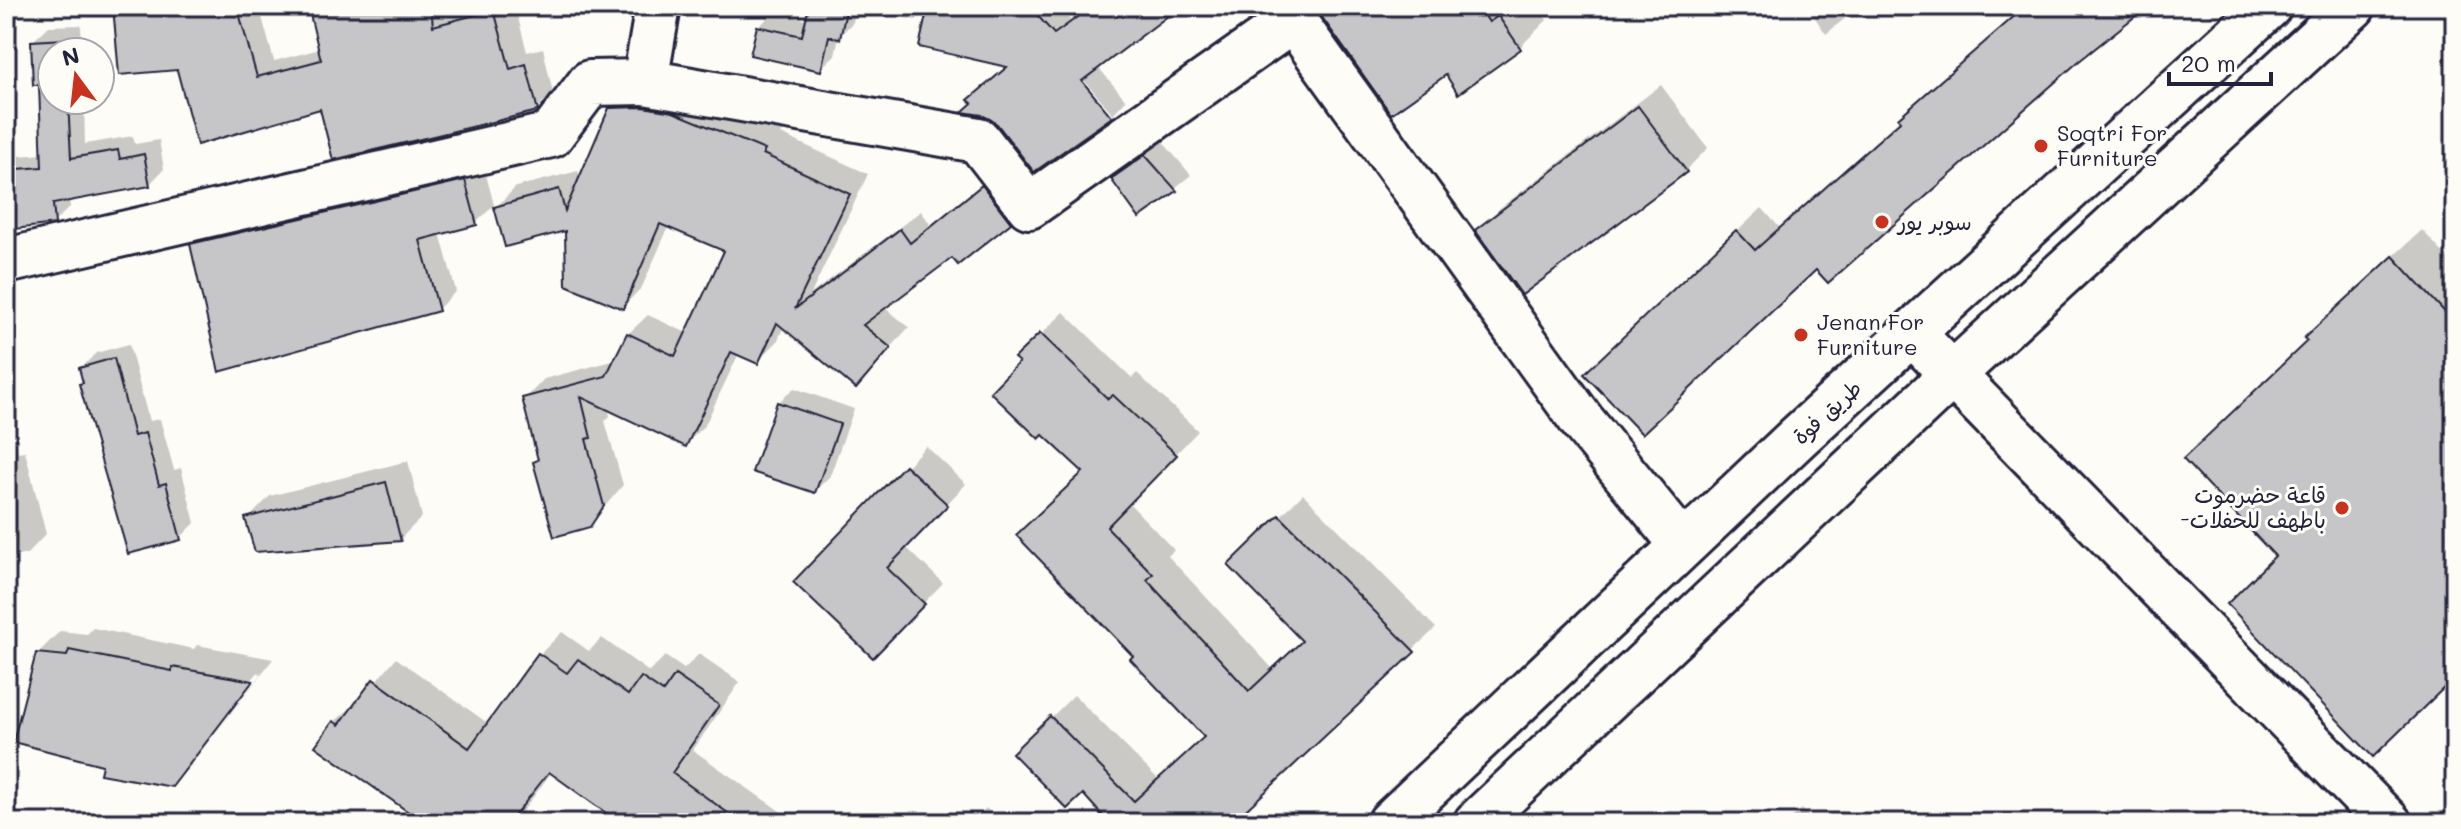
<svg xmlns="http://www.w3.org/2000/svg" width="2461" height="829" viewBox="0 0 2461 829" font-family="Mali,'Playpen Sans Arabic',sans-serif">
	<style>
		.shadow { fill: #0003 }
		.building { fill: #c6c6c8; stroke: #22223b; stroke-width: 2 }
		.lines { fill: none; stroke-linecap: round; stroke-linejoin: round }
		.minor-casing { stroke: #22223b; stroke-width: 50 }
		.highway-casing { stroke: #22223b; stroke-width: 50 }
		.minor { stroke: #fdfcf7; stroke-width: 44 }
		.highway { stroke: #fdfcf7; stroke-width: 44 }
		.poi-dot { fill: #c8321e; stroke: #fdfcf7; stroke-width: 3 }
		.labels { text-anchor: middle; stroke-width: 6; stroke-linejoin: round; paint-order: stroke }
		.poi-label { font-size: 22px; fill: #22223b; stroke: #fdfcf7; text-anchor: start }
		.street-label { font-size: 22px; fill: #22223b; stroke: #fdfcf7 }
	</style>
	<rect width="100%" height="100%" fill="#fdfcf7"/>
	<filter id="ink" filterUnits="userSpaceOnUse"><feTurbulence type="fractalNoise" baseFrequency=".0125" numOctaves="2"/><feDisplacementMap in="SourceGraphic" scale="16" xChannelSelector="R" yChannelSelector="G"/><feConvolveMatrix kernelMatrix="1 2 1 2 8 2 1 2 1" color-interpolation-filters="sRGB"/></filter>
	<g filter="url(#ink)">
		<g class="shadow">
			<polygon points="115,6 259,6 274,61 320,49 309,6 515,6 527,52 543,48 553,93 535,111 321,107 178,68"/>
			<polygon points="811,6 929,6 916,20 856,10 853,22 839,37 835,55 820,69 759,27 773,12 808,20"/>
			<polygon points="930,6 1058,6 1070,20 1090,6 1178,6 1098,67 1126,100 1113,114 1077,72 986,85 1009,65"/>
			<polygon points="1316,6 1537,6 1547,20 1520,47 1459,91 1446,72"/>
			<polygon points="1807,6 1860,6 1826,34"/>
			<polygon points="2026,6 2144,6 1816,267 1610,351 1762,208 1780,228"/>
			<polygon points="81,25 82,52 52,52 52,100 84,100 85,144 133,136 135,144 159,140 164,169 149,185 69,199 70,207 54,222 6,228 6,157 43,154 40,83 33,41 49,26"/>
			<polygon points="1661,85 1708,148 1686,170 1478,230 1500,208"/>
			<polygon points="631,89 693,93 783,131 781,134 868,174 811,294 921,211 931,225 1002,167 1029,202 958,262 952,255 884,307 909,327 856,386 784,326 777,342 757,362 739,353 705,425 685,445 608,408 610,416 605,421 623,485 589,525 536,462 540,458 525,399 544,379 616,360 628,334 648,315 687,333 726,250 669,226 642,287 623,307 567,228 496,207 516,187 578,171 581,179 611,109"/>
			<polygon points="1162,141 1191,175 1140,216 1114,179"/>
			<polygon points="483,163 494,205 476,223 440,233 456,291 438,309 192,245 210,227"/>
			<polygon points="2422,230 2455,266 2455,674 2278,556 2309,340 2334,310"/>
			<polygon points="1064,312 1132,378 1137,373 1198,431 1129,503 1174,550 1168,556 1273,669 1304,640 1231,565 1303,494 1436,628 1227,823 1113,823 1083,791 1015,753 1074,695 1158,779 1206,736 1136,656 1085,472 1017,358"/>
			<polygon points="129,344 149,421 160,419 174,470 181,468 195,523 180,538 81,385 84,381 81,368 96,353"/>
			<polygon points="794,388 854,409 830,476 815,491 778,403"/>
			<polygon points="6,407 18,452 25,451 46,534 27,554 6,559"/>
			<polygon points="926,446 966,484 906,547 943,583 873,655 796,582"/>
			<polygon points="408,461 422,517 400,539 248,519 270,496"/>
			<polygon points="93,628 194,649 197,645 273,659 192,764 261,675 258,672 187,764 192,764 172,785 104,763 37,654 60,631 87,634"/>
			<polygon points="562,632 589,651 602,638 649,672 665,656 684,669 699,654 740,682 693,750 797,823 623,823 551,773 514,823 418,823 421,819 318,745 334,722 359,701 396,658 489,724 540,654"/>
			<polygon points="986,808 1002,823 971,823"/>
			<polygon points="1802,809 1815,823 1786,823"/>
		</g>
		<g class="building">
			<polygon points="113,6 237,6 257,77 321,60 308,6 431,6 433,26 494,10 510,69 526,64 538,111 333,160 320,109 197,145 177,70 119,75"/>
			<polygon points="809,6 847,6 840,39 829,36 821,71 750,55 757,26 802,36"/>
			<polygon points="928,6 1029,6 1054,34 1093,6 1181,6 1082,81 1112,117 1034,172 997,124 982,115 962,112 972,103 968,100 1007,67 919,47"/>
			<polygon points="1314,6 1478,6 1489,22 1498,16 1521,49 1458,94 1446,75 1391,114"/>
			<polygon points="2026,6 2148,6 2078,62 1828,283 1816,270 1642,434 1584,374 1736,230 1755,250 1900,121 1898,118"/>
			<polygon points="66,39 66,52 52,52 52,100 68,100 71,158 118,150 120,159 144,154 150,186 53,204 55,224 6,230 6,170 42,167 39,85 33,85 31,41"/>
			<polygon points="1638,106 1687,172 1522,295 1475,230"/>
			<polygon points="643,107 673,112 765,150 763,154 850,194 795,309 900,229 910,243 982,185 1011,223 958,265 952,258 863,325 891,348 856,389 777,323 758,364 731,352 686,447 581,397 591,438 586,439 604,506 590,527 554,537 533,462 538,460 522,398 606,376 627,333 675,356 724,251 660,224 623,309 566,285 565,231 505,247 494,207 559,189 565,211 609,108"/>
			<polygon points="1145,155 1177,191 1139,218 1111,179"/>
			<polygon points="465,180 477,225 420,240 439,311 219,372 190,244"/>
			<polygon points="2393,256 2455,323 2455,677 2373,757 2227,604 2275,556 2183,459 2307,341 2304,338"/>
			<polygon points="1040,333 1108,399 1113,395 1177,455 1107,527 1153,574 1147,580 1249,691 1302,641 1228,565 1279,515 1415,652 1232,823 1109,823 1083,794 1067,809 1012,753 1050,716 1134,801 1204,737 1130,659 1133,656 1016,535 1083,472 1043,435 1039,439 990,392 1019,362 1014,358"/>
			<polygon points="114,358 134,436 145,433 159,485 166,483 181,540 128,554 79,384 83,383 79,368"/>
			<polygon points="777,402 840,424 815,493 752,472"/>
			<polygon points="905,465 948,505 887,568 925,604 873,658 793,582"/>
			<polygon points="386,482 401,541 255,552 245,518"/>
			<polygon points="69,650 172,671 172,667 253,681 172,787 100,774 102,765 13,742 36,653 67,656"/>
			<polygon points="538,653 567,673 578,659 628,695 641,677 663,692 675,675 719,705 672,773 742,823 620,823 549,772 509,823 424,823 315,746 333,721 339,725 373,679 469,748"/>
		</g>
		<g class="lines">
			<g class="minor-casing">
				<g id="minor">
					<polyline points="658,6 645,82 978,140 1029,206 1293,20"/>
					<polyline points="1283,6 1582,421 1683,545"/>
					<polyline points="6,261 551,135 590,83 645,82"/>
					<polyline points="1913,334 2389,823"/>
				</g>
			</g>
			<g class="highway-casing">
				<g id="highway">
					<polyline points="1390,823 1798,437 2269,6"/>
					<polyline points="1476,823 1953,374 2353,6"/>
				</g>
			</g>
			<use href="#minor" class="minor"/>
			<use href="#highway" class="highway"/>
		</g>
	</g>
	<g class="poi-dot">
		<circle cx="2041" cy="146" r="8"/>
		<circle cx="1882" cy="222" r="8"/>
		<circle cx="1801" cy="335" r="8"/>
		<circle cx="2342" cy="508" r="8"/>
	</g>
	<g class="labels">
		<g class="poi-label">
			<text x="2057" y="141">Soqtri For<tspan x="2057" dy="25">Furniture</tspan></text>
			<text x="1898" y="230">سوبر يور</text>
			<text x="1817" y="330">Jenan For<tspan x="1817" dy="25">Furniture</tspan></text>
			<text x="2326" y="503" text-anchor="end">قاعة حضرموت<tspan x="2326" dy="25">-باطهف للحفلات</tspan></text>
		</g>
		<g class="street-label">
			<text transform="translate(1827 412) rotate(-42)" y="8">طريق فوة</text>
		</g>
	</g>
	<rect width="2461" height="829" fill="none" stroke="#fdfcf7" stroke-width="32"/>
	<rect x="16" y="16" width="2429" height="797" fill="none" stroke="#22223b" stroke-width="3" filter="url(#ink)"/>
	<g transform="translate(76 76) rotate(345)"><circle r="38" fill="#fdfcf7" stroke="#a5a5ac" stroke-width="2"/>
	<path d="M0-6L14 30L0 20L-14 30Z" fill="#c8321e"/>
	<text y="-12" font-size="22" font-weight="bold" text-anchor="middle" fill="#22223b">N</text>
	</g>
	<path d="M2169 72v12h102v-12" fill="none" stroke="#22223b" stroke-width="4"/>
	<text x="2181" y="72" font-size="24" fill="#22223b" stroke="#fdfcf7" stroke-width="6" paint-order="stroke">20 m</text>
</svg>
